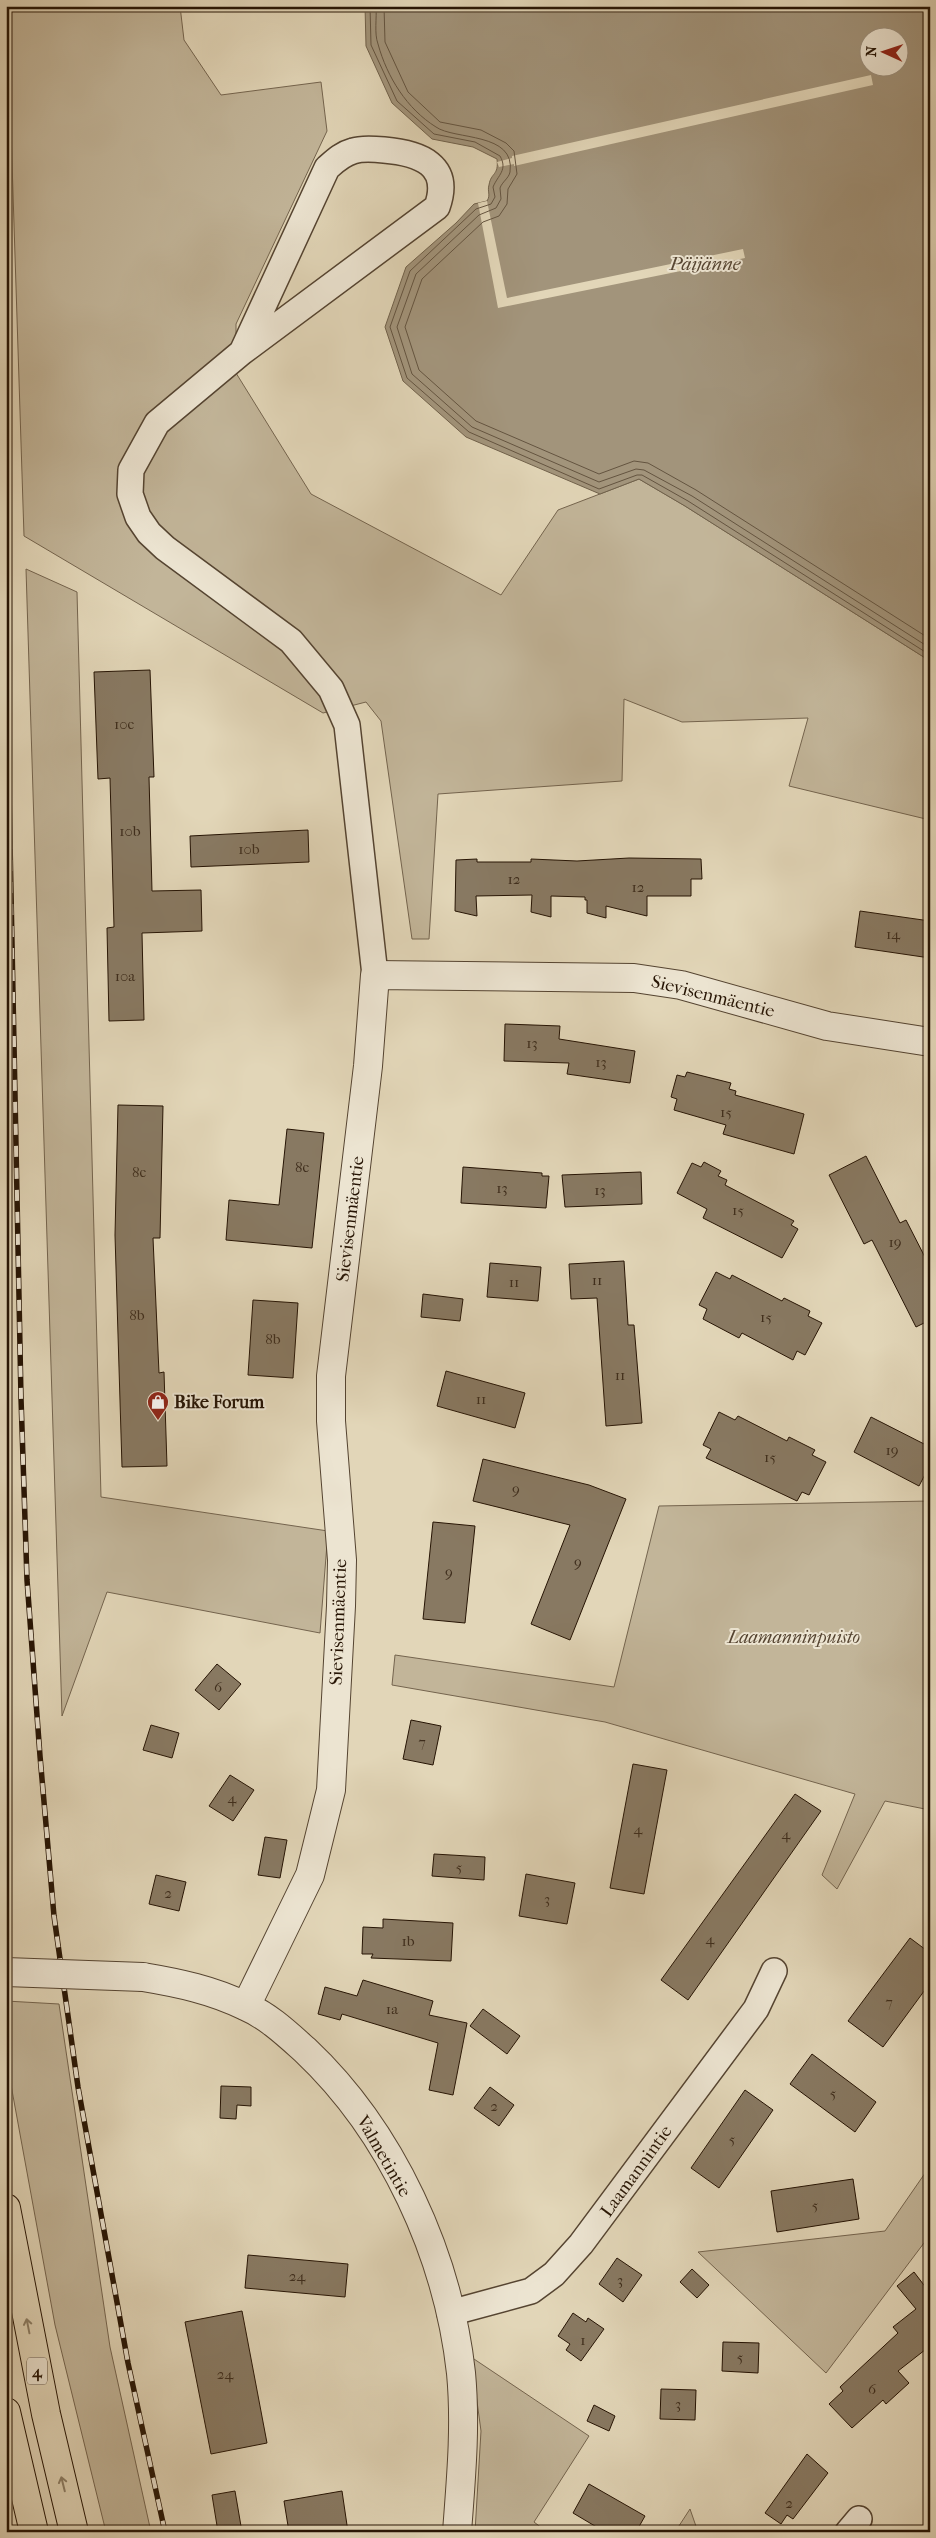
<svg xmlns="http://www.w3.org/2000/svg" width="936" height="2538" viewBox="0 0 936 2538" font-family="'IM FELL French Canon',serif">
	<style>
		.green { fill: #c2b599; stroke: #74644e }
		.water { fill: #a2947b; stroke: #70614b; fill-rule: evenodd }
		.pier { fill: #e2d6b8 }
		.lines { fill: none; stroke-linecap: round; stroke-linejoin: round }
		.shore { stroke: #645440; stroke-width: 1 }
		.building { fill: #887962; stroke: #261404 }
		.minor-casing { stroke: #554431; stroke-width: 28 }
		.tertiary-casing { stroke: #554431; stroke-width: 30 }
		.motorway-casing { stroke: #261404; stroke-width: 30 }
		.minor { stroke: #ece4d1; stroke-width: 25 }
		.tertiary { stroke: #ece4d1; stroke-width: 28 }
		.motorway { stroke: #e2d6b8; stroke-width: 28 }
		.rail-casing { stroke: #261404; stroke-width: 5.5 }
		.rail { stroke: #ece4d1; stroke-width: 4; stroke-dasharray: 11; stroke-linecap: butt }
		.tertiary-bridge-casing { stroke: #554431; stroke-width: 30; stroke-linecap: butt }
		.tertiary-bridge { stroke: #ece4d1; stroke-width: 28 }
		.oneway { stroke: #8d7f67 }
		.labels { text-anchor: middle; stroke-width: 4; stroke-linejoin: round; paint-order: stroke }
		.number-label { font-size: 15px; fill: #3e2d1c }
		.shield { fill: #ece4d1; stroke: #615242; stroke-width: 1 }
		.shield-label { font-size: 16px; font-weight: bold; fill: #261404 }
		.street-label { font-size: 18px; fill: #261404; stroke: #ece4d1 }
		.poi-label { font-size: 18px; font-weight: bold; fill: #261404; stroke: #ece4d1; text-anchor: start }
		.park-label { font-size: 18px; font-style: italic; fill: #554431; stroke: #ece4d1 }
		.water-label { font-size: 19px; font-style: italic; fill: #584734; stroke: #ece4d1 }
	</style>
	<rect width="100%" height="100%" fill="#e2d6b8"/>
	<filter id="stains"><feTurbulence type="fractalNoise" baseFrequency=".004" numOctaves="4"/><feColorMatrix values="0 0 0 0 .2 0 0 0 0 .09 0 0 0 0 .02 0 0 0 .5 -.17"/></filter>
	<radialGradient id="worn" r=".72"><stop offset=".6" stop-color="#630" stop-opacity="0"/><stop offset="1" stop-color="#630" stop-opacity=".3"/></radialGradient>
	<g class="green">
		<polygon points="7,6 180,6 184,40 221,95 321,82 327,131 236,324 236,373 311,494 501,595 558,510 639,479 685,506 930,661 930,820 789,786 808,718 682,722 624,699 622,781 438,794 429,939 412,939 381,721 366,702 323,713 24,536"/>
		<polygon points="26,569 77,592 101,1497 328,1531 320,1633 107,1592 62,1716"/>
		<polygon points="930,1501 930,1810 885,1801 837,1889 822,1875 855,1794 605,1722 392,1685 395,1655 614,1687 659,1506"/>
		<polygon points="6,2001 59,2004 110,2347 151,2532 106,2532 55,2325 9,2074 6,2055"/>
		<polygon points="930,2166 930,2235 826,2373 698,2252 885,2231"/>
		<polygon points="471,2357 589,2436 534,2522 547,2532 475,2532 481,2431"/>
		<polygon points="690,2509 698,2532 675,2532"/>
	</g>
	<path class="water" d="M365,6H930V661L685,506L639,479L600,494L466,437L403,381L385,327L406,267L456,223L474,204L487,201C491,195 487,191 489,185C491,172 499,176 497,159L473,147L432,139L392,103L366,46ZM868,38H898V68H868Z"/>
	<g class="pier">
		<polygon points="871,75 873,85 514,166 514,164 499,167 497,162 512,158 512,156"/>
		<polygon points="487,201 507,298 743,249 745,258 498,308 478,203"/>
	</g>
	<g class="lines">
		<g class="shore">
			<path d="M370,6L371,45L397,101L434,134L475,142L500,156C508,170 498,175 493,187L495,197L491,204L476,209L410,271L390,327L407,378L469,432L599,489L637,475H642L688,501L930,655"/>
			<path d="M376,6C377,18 374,33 378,44C387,77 407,109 436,127C454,140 516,132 510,172C509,178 502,182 500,188L501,199L496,208L479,215L416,274L397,327L412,374L472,427L599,482L636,469L644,470L692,496L930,648"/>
			<polyline points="384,6 385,42 408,92 440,122 481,130 506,143 514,151 517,174 508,189 507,204 499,216 483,222 422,279 405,327 419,370 476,421 599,474 634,461 648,463 696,490 930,639"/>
		</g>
	</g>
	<g class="building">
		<polygon points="150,670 154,777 149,777 152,891 201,890 202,931 142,933 144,1020 109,1021 107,928 114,927 110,778 98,779 94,672"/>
		<polygon points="308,830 309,862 191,867 190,836"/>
		<polygon points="629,858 701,859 702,879 691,879 691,896 647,896 647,916 606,906 606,918 587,913 587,900 585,900 585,897 551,896 551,917 531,912 532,895 476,896 477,916 455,911 456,860 477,859 477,862 531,862 531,859 577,861"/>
		<polygon points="860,911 930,921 930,958 855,947"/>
		<polygon points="505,1024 560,1026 559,1039 635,1051 630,1083 567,1074 569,1063 504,1061"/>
		<polygon points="687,1072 731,1083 729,1089 736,1091 735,1095 804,1114 794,1154 723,1134 726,1125 674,1110 677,1099 671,1097 677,1075 685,1077"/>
		<polygon points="118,1105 163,1106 160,1238 153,1238 159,1373 164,1372 167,1466 122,1467 115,1235"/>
		<polygon points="287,1129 324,1133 312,1248 226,1240 229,1200 279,1205"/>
		<polygon points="866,1156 900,1223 906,1220 930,1267 930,1320 916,1327 872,1240 864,1244 829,1175"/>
		<polygon points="704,1162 721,1171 718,1176 727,1180 725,1185 794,1221 791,1225 798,1229 782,1258 703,1218 707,1209 677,1193 692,1163 701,1167"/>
		<polygon points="463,1167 542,1173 542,1176 549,1176 546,1208 461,1203"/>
		<polygon points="641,1172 642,1204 565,1207 562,1175"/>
		<polygon points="624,1261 628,1325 634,1325 642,1423 606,1426 597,1298 571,1299 569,1264"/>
		<polygon points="490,1263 541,1267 538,1301 487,1297"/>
		<polygon points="716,1272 730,1279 732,1275 782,1301 784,1298 810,1311 808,1316 822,1323 805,1355 797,1351 793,1360 742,1333 739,1338 703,1319 707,1309 699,1305"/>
		<polygon points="423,1294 463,1299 460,1321 421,1317"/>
		<polygon points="253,1300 298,1303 293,1378 248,1375"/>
		<polygon points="446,1371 525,1393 515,1428 437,1406"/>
		<polygon points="719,1412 735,1420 738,1416 787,1441 789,1437 815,1450 812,1455 826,1462 809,1495 802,1492 797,1501 706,1458 711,1449 703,1445"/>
		<polygon points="871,1417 930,1447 930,1465 919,1486 854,1452"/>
		<polygon points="483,1459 589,1485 626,1499 570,1640 531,1624 570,1525 473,1501"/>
		<polygon points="433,1522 475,1526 465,1623 423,1619"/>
		<polygon points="217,1664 241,1684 219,1710 195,1690"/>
		<polygon points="411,1720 441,1726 433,1765 403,1759"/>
		<polygon points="151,1725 179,1733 172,1758 143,1750"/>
		<polygon points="633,1764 667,1770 644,1894 610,1888"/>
		<polygon points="230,1775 254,1790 233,1821 209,1806"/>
		<polygon points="795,1794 821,1811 688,2000 661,1980"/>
		<polygon points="265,1837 287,1840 280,1878 258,1875"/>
		<polygon points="434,1854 485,1857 484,1880 432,1876"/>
		<polygon points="526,1874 575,1883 567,1924 519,1916"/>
		<polygon points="156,1875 186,1882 179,1911 149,1904"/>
		<polygon points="383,1919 453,1923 451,1961 371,1958 373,1954 362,1954 363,1927 383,1928"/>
		<polygon points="910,1938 930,1953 930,1983 883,2047 848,2021"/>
		<polygon points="363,1980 433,2001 429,2015 467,2023 453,2095 429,2090 438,2043 342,2014 340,2020 318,2014 325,1987 357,1996"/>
		<polygon points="483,2009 520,2036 507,2054 470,2026"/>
		<polygon points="812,2054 876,2102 855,2132 790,2084"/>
		<polygon points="221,2086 251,2087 251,2106 237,2105 236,2119 220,2118"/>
		<polygon points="490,2087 514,2105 499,2126 474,2108"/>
		<polygon points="745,2090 773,2110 719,2188 691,2168"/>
		<polygon points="853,2179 859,2219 777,2232 771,2191"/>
		<polygon points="248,2255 348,2264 345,2297 245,2288"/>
		<polygon points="617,2258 642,2275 623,2302 599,2284"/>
		<polygon points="692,2269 709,2285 697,2298 680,2282"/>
		<polygon points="914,2272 930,2293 930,2346 898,2371 909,2383 886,2404 883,2400 852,2428 829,2404 843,2391 840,2387 898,2333 893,2327 916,2309 897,2286"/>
		<polygon points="242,2311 267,2443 211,2454 185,2322"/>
		<polygon points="573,2313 586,2322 588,2318 604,2329 581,2361 566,2350 570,2344 558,2336"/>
		<polygon points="723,2342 759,2343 758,2373 722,2371"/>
		<polygon points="661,2389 696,2390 695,2420 660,2419"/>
		<polygon points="594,2405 615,2416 609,2431 587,2421"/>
		<polygon points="807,2454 828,2473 793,2519 787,2515 781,2524 765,2513"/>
		<polygon points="589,2484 645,2516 636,2532 605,2532 573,2513"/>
		<polygon points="235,2491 242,2532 218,2532 212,2495"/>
		<polygon points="342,2491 348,2532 289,2532 284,2501"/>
	</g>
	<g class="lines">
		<g class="minor-casing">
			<g id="minor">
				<path d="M242,352L437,207C452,165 420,153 384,150C374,149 362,148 353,151C342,154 335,161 327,168L242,352L157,423L131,470L130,494L138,517L149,533L165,548L291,641L331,689L347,725L375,975"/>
				<polyline points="450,2313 531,2291 554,2274 581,2244 756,2009 774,1971"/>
				<polyline points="848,2532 859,2519"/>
			</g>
		</g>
		<g class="tertiary-casing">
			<g id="tertiary">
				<path d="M143,1977C179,1983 212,1990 245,2006C268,2016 286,2033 305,2050C392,2132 448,2255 461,2373C466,2426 461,2479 457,2532"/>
				<polyline points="246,2006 310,1875 331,1790 341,1606 342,1560 331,1421 331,1376 368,1066 375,975 634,978 681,985 827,1026 930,1042"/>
			</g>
		</g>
		<g class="motorway-casing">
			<g id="motorway">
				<polyline points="6,2208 46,2414 74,2532"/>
				<polyline points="6,2412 34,2532"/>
			</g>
		</g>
		<use href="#minor" class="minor"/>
		<use href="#tertiary" class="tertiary"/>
		<use href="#motorway" class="motorway"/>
		<g class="rail-casing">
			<polyline id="rail" points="6,640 21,1398 27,1580 40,1756 54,1916 78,2087 128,2363 165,2532"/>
		</g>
		<use href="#rail" class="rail"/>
		<g class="tertiary-bridge-casing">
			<polyline id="tertiary-bridge" points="6,1972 143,1977"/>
		</g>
		<use href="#tertiary-bridge" class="tertiary-bridge"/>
	</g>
	<defs><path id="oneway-shaft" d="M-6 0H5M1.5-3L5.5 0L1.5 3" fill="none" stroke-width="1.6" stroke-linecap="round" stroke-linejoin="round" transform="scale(1.25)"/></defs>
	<g class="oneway">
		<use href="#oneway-shaft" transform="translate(28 2326) rotate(-101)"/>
		<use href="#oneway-shaft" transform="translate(63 2484) rotate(-104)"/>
	</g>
	<defs>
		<g id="shop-pin" transform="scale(1.125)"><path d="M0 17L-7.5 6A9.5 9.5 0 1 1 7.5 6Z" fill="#8f2418" stroke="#ece4d1"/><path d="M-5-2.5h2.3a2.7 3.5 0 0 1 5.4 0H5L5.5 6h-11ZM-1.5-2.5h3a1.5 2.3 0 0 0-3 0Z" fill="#fff"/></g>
	</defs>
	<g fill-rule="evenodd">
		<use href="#shop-pin" x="158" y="1402"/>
	</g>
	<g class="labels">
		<g class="number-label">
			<text x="124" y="729">10c</text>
			<text x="130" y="836">10b</text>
			<text x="249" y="854">10b</text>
			<text x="514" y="884">12</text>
			<text x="638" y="892">12</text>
			<text x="893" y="939">14</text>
			<text x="125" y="981">10a</text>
			<text x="532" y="1048">13</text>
			<text x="601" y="1067">13</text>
			<text x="726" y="1117">15</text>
			<text x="302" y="1172">8c</text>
			<text x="139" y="1177">8c</text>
			<text x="502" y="1193">13</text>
			<text x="600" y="1195">13</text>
			<text x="738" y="1215">15</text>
			<text x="895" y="1247">19</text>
			<text x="597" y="1285">11</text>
			<text x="514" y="1287">11</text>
			<text x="137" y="1320">8b</text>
			<text x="766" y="1322">15</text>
			<text x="273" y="1344">8b</text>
			<text x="620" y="1380">11</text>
			<text x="481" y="1404">11</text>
			<text x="892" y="1455">19</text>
			<text x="770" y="1462">15</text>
			<text x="516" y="1494">9</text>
			<text x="578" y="1567">9</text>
			<text x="449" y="1577">9</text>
			<text x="218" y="1692">6</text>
			<text x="422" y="1747">7</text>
			<text x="232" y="1803">4</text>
			<text x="638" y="1834">4</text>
			<text x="786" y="1839">4</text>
			<text x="459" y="1872">5</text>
			<text x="168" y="1898">2</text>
			<text x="547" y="1904">3</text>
			<text x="710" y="1944">4</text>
			<text x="408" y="1946">1b</text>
			<text x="889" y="2007">7</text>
			<text x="392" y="2014">1a</text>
			<text x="833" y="2098">5</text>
			<text x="494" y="2111">2</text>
			<text x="732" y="2144">5</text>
			<text x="815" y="2210">5</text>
			<text x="297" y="2281">24</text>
			<text x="620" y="2285">3</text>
			<text x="583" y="2345">1</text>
			<text x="740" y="2362">5</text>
			<text x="225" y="2379">24</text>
			<text x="872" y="2394">6</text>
			<text x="678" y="2409">3</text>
			<text x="789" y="2508">2</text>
		</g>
		<rect class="shield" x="27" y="2357.5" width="20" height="27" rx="4"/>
		<g class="shield-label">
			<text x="37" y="2377">4</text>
		</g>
		<g class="street-label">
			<text transform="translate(713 996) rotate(14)" y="6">Sievisenmäentie</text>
			<text transform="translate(350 1219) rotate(-83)" y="6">Sievisenmäentie</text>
			<text transform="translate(338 1622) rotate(-88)" y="6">Sievisenmäentie</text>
			<text transform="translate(384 2156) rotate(60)" y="6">Valmetintie</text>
			<text transform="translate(636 2171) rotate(-54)" y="6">Laamannintie</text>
		</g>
		<g class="poi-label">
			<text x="174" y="1408">Bike Forum</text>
		</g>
		<g class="park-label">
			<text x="794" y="1643">Laamanninpuisto</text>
		</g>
		<g class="water-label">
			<text x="705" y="270">Päijänne</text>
		</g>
	</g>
	<rect width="936" height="2538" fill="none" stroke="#e2d6b8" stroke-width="25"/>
	<rect x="8" y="8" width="921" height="2523" fill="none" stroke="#261404" stroke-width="2.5"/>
	<rect x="12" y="12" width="911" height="2513" fill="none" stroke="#261404"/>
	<g transform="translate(884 52) rotate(273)"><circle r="24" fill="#ece4d1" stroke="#9d917f"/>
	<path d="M0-4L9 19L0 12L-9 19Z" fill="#8f2418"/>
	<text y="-8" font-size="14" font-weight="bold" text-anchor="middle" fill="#261404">N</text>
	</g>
	<rect width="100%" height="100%" filter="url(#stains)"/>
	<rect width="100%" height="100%" fill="url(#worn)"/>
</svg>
